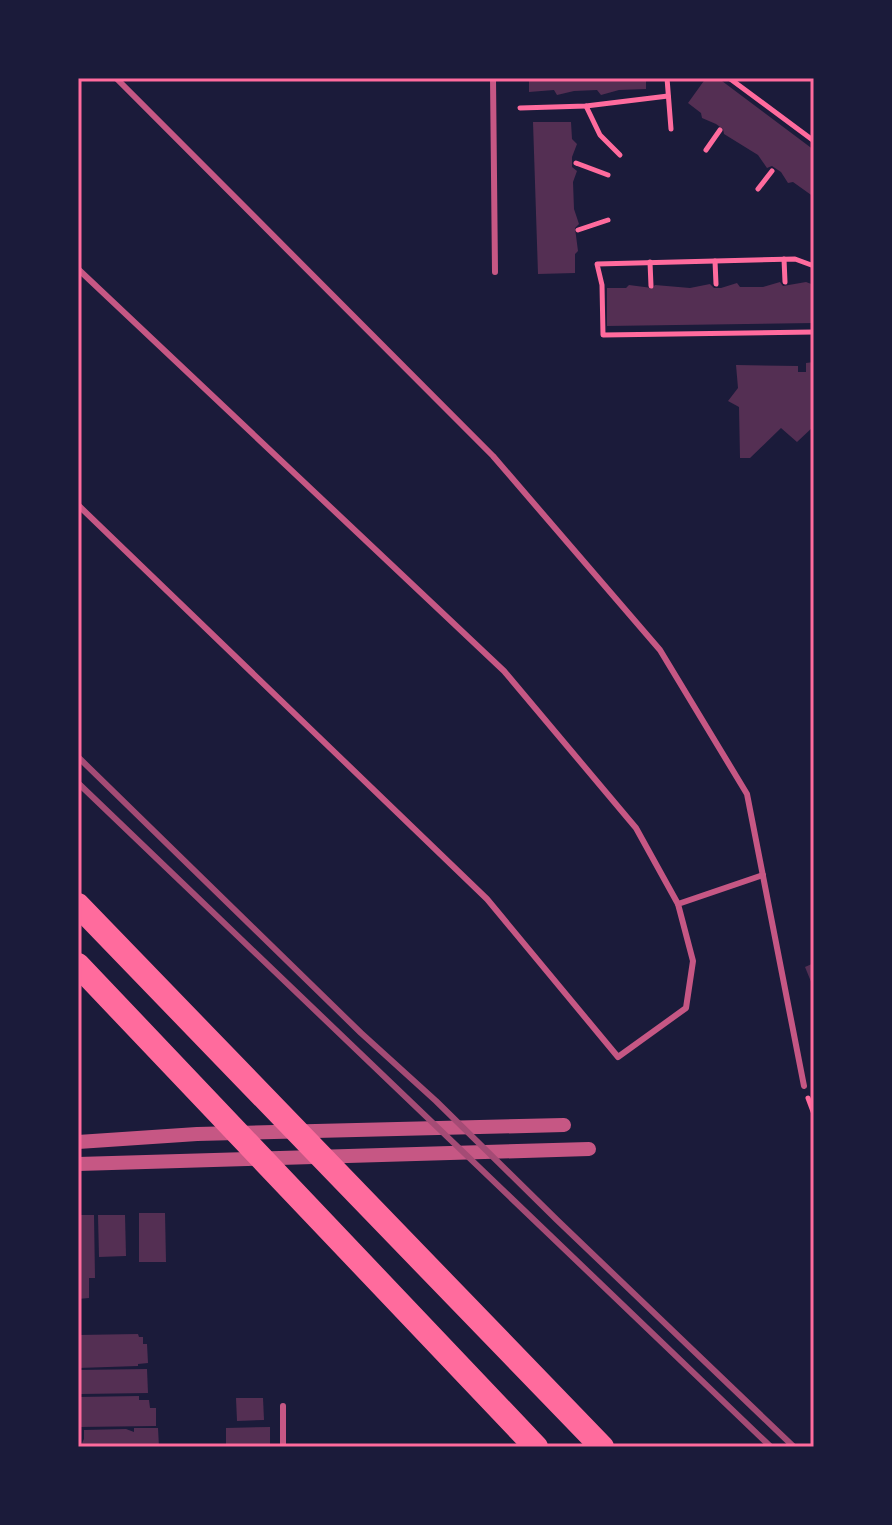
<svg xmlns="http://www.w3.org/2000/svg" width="892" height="1525" viewBox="0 0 892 1525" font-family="Jost,sans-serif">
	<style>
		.building { fill: #542f53 }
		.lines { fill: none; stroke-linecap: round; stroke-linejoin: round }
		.path { stroke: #ff6b9d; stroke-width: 5 }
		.service { stroke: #c65784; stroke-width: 6 }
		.tertiary { stroke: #c65784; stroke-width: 14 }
		.motorway { stroke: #ff6b9d; stroke-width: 24 }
		.rail { stroke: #a44b75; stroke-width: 6 }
		.neatline { fill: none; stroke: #ff6b9d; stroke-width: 3 }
	</style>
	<rect width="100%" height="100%" fill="#1b1b3a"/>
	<g class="building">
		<polygon points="529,78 646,78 646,89 619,90 601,95 597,90 574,91 557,95 554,90 529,92"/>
		<polygon points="706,78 718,78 814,150 814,197 793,182 788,183 781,172 772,166 767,168 758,155 724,134 723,129 716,124 702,118 701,113 688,103"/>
		<polygon points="533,122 571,122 572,139 577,144 572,157 572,167 577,171 573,182 574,209 579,224 575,228 578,251 575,254 575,273 538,274"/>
		<polygon points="780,282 783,286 806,282 814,285 814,323 607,326 607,288 626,288 629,285 652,288 655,285 690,288 710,284 714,288 721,288 737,283 740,287 763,287"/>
		<polygon points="814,362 814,426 797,442 781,428 750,458 740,458 739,407 728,401 738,388 736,365 798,366 798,372 806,372 806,363"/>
		<polygon points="814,963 814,989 805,967"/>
		<polygon points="139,1213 165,1213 166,1262 139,1262"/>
		<polygon points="78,1215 94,1215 95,1278 89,1278 89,1298 78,1299"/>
		<polygon points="98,1215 125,1215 126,1256 99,1257"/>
		<polygon points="138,1334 139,1337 143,1337 143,1344 147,1344 148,1363 138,1364 138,1366 78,1368 78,1335"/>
		<polygon points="147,1369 148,1393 81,1394 78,1370"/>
		<polygon points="139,1396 139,1400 149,1400 150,1408 156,1408 156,1426 78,1427 78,1397"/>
		<polygon points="236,1398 263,1398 264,1420 237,1421"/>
		<polygon points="270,1427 270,1447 226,1447 226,1428"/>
		<polygon points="134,1428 158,1428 159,1447 80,1447 84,1439 84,1430 126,1429 134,1432"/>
	</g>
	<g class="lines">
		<g class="path">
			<polyline points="667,78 671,129"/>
			<polyline points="729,78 814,141"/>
			<polyline points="586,106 600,135 620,155"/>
			<polyline points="520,108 586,106 668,96"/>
			<polyline points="706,150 720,130"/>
			<polyline points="576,163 608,175"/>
			<polyline points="758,189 772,171"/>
			<polyline points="578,230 608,220"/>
			<polyline points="784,259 785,282"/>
			<polyline points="715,261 716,284"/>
			<polyline points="650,262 651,286"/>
			<polyline points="814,266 795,259 597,264 602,285 603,335 814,332"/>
			<polyline points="808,1098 814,1114"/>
		</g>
		<g class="service">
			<polyline points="116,78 493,456 660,650 747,794 804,1086"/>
			<polyline points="493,78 495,272"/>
			<polyline points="78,269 504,671 636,828 678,904"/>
			<polyline points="78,505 487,899 618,1057 686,1008 693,961 678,904 763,875"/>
			<polyline points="283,1406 283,1447"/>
		</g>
		<g class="tertiary">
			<polyline points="78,1142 197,1134 564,1125"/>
			<polyline points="78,1164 589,1149"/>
		</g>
		<g class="motorway">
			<polyline points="78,905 602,1447"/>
			<polyline points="78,965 536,1447"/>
		</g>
		<g class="rail">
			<polyline points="78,757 361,1033 436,1101 557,1220 794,1447"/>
			<polyline points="78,783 771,1447"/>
		</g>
	</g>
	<rect width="892" height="1525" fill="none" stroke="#1b1b3a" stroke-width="160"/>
	<rect x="80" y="80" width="732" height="1365" class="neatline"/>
</svg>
